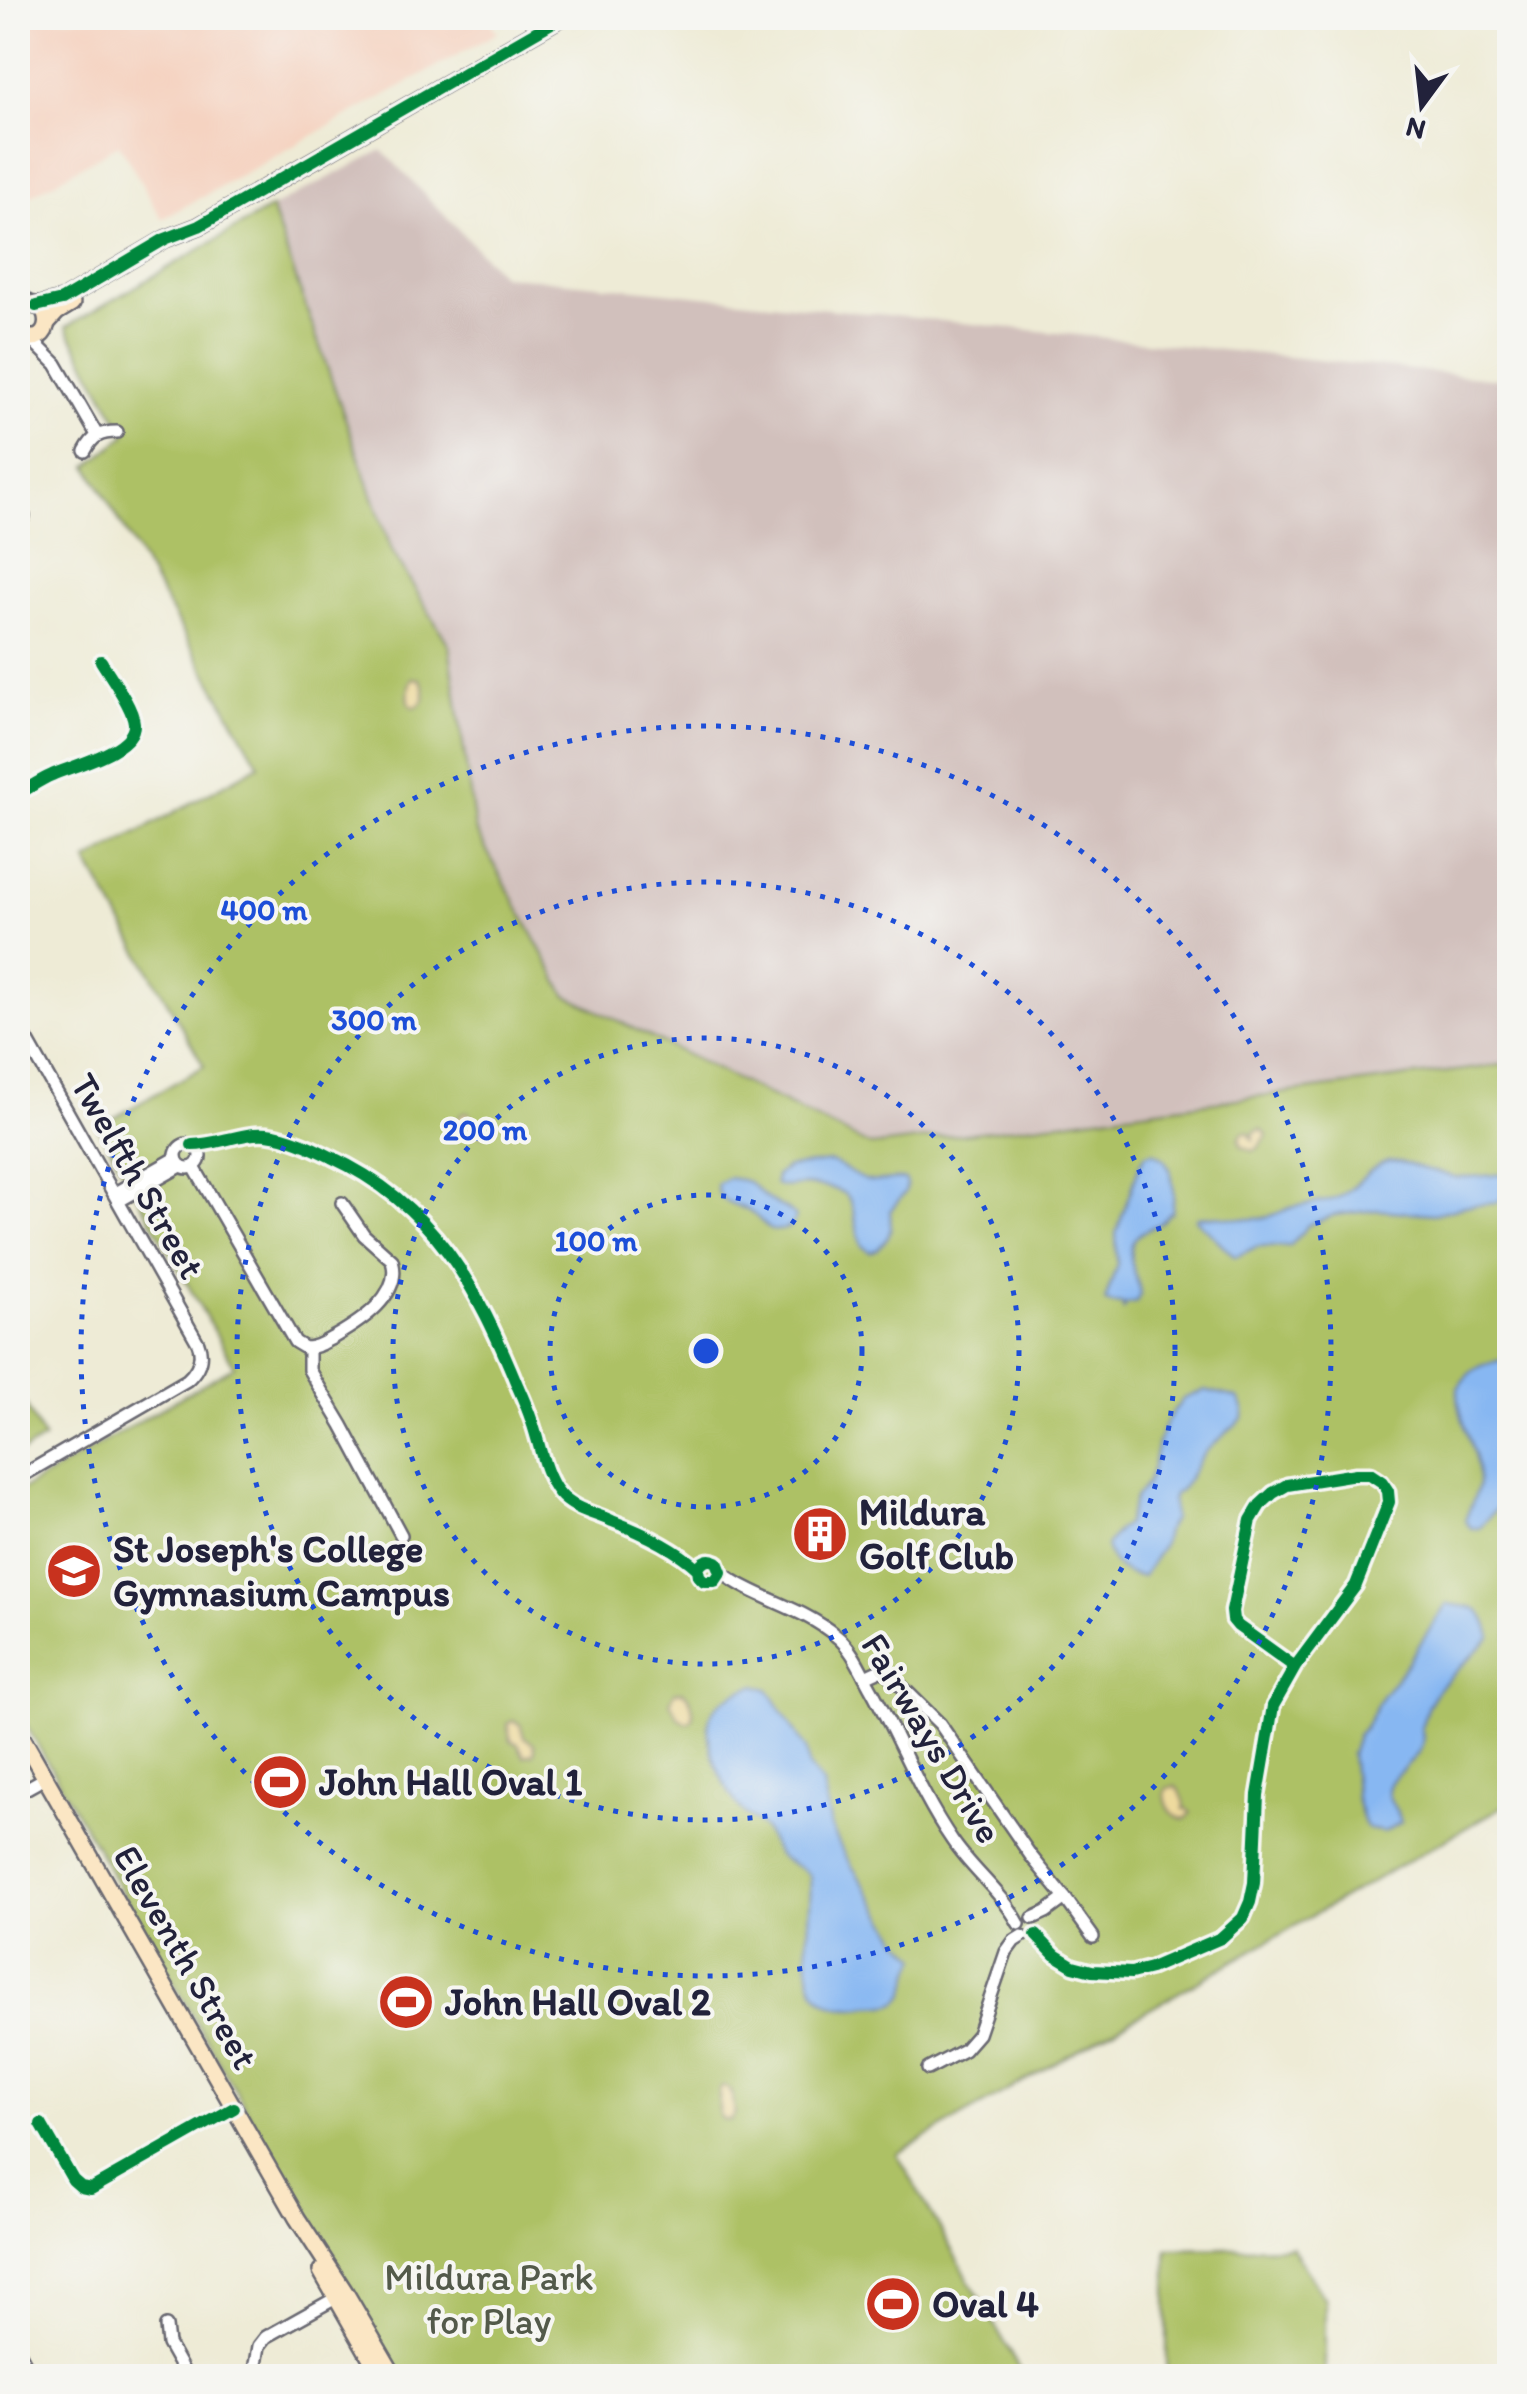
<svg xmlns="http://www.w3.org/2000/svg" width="1527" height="2394" viewBox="0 0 1527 2394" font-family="Itim,sans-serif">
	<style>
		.built { fill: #f5d3c1 }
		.industrial { fill: #d1c0bc }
		.green { fill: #adc165; stroke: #687250; stroke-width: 2.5 }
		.sand { fill: #eeda9e; stroke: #887e6c; stroke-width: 2.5 }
		.water { fill: #87b7f2; stroke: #546c96; stroke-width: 2.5 }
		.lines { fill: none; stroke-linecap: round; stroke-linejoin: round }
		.street-casing { stroke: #696871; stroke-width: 16 }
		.secondary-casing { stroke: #696871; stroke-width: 20 }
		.street { stroke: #fff; stroke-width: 11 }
		.secondary { stroke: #fbe6c4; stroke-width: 15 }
		.cycleway-casing { stroke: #f6f6f2; stroke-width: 19 }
		.cycleway { stroke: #00873e; stroke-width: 12 }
		.ring { fill: none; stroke: #1d4ed8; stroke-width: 5; stroke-dasharray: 5 10 }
		.labels { text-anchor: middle; stroke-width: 8; stroke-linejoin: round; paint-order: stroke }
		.street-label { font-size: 38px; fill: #22223b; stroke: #f6f6f2 }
		.poi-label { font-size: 38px; font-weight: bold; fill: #22223b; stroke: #f6f6f2; text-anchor: start }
		.park-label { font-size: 38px; fill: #535a4a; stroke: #f6f6f2 }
		.centre { fill: #1d4ed8; stroke: #f6f6f2; stroke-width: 5 }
		.ring-label { font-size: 30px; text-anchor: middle; font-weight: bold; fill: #1d4ed8; stroke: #f6f6f2; stroke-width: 8; stroke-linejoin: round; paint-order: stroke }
	</style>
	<rect width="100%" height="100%" fill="#f6f6f2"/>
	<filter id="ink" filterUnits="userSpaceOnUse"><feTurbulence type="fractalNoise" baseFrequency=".01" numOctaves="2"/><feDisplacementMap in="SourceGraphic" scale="20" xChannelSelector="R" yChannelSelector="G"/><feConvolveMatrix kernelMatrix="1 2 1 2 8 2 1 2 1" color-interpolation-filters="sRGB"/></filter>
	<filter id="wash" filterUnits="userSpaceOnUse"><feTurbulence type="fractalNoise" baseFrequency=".0048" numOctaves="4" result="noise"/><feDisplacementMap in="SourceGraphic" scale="40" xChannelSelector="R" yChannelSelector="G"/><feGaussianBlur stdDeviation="2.25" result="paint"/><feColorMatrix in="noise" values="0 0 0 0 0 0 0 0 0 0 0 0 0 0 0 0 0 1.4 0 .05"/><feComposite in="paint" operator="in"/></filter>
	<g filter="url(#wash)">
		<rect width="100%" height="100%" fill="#eeebd6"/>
		<polygon class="built" points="18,18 488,18 497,33 162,219 119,144 18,203 18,62 29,55 18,34"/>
		<polygon class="industrial" points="382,150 502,275 1509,380 1509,1064 871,1146 566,995 475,829 449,645 392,551 271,208"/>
		<g class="green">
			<polygon points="271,208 392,551 449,645 475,829 566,995 871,1146 1509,1064 1509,1803 897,2154 1024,2376 399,2376 18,1711 18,1492 234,1366 98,1127 204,1066 87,861 259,765 88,466 126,435 66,327"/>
			<polygon points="18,1391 44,1439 18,1454"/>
			<polygon points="1292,2247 1325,2299 1325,2376 1167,2376 1167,2249"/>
		</g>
		<g class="sand">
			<path d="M412,678L420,679L424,687V700L417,707L411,706C407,700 408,684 412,678Z"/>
			<polygon points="468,1112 472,1120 481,1122 486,1127 486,1134 481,1135 457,1127 456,1123 462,1113"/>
			<polygon points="1261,1129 1265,1132 1267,1136 1257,1149 1252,1151 1242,1146 1239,1140 1242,1133 1248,1132 1253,1139 1254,1132"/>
			<path d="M682,1691C691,1695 694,1710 693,1719L687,1723L679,1718L670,1702L675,1692Z"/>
			<polygon points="513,1721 520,1724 524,1737 534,1744 535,1751 533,1754 524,1756 518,1744 511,1741 507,1724"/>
			<path d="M1175,1786C1180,1790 1187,1804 1184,1809H1188L1191,1813L1186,1819C1172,1818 1165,1805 1165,1792L1167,1788Z"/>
			<path d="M723,2086C735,2090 733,2104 735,2113L731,2120L723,2119L719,2115V2091Z"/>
		</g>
		<g class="water">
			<path d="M1153,1152C1175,1161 1175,1191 1172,1213H1169C1162,1225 1153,1226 1142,1232C1119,1248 1137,1274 1141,1294L1137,1302L1126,1304L1123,1311V1304L1111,1303L1105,1301L1117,1264L1116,1233L1140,1164L1145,1155Z"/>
			<path d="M1388,1161L1400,1162L1458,1178L1507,1174L1509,1176V1191L1507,1196L1495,1203L1464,1206L1434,1214L1377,1210L1334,1215L1308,1225L1290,1246H1258L1235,1257L1196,1219L1197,1217C1219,1213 1232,1220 1252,1219C1267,1219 1277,1213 1290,1208C1305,1203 1323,1204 1337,1198C1357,1189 1366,1168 1388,1161Z"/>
			<path d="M829,1162C845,1165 854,1179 869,1181C881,1183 892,1178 905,1180L907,1184L905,1193L890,1211L891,1228L888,1237L878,1249L870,1252L862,1246C847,1204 864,1188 806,1185C794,1185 785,1189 775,1184L776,1176L788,1167Z"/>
			<path d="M728,1178C753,1181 749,1182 765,1197C775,1206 786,1206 795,1216C794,1229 782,1231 771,1230C764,1225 759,1218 752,1213C739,1203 716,1205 717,1184Z"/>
			<path d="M1509,1359V1494L1479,1528H1471L1465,1521C1469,1508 1477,1496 1478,1483C1479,1450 1457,1421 1458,1388C1470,1367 1487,1362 1509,1359Z"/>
			<path d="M1205,1390L1238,1398L1244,1410L1243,1418L1206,1451L1181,1489L1174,1494L1172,1501L1173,1519L1166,1531L1163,1544L1143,1576C1124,1576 1110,1564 1106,1546L1118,1530L1126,1525L1135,1498L1147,1483L1152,1470L1158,1443L1166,1422L1183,1399Z"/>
			<path d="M1447,1604C1475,1608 1484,1606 1491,1637L1437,1690L1428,1705L1421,1728C1433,1758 1387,1772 1388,1792C1389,1802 1399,1812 1401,1822L1384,1832L1369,1829L1364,1824L1356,1799L1351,1754L1357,1735L1365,1727L1382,1696L1401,1672Z"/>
			<path d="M756,1685L768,1689L806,1749L809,1767L823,1784L831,1827L844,1854L900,1940L918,1957C916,1962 913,1966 912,1971C908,1986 907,2003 887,2005C879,2005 872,2004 864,2006C780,2018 816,1924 810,1876C801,1864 788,1864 778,1855C770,1847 771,1836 763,1828C756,1820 746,1816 740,1808C724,1790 696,1729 715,1708C724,1697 743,1690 756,1685Z"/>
		</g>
	</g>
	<g filter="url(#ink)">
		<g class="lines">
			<g class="street-casing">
				<g id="street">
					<polyline points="18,290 31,304"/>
					<polyline points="30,338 56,364 97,435"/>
					<path d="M85,451C93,436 100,432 117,432"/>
					<polyline points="18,530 24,516"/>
					<path d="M18,794C29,788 40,780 52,775C71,766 136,751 134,723C133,707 110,676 101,661"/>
					<path d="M18,1024L198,1343C204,1358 198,1370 187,1380L18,1478"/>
					<circle cx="188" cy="1156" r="12"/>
					<path d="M192,1145C218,1145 240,1132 267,1134C290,1137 311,1147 331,1157C435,1205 477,1287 518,1387C523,1398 528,1410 532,1422C540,1445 544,1474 559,1493C572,1509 594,1513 612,1521C641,1532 675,1548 698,1569L699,1576L704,1581H715L721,1572L717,1562C709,1558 702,1560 698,1569"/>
					<path d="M194,1167L295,1342L305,1348C317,1348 324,1342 334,1337C360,1322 403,1295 392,1260L364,1235L342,1203"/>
					<polyline points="115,1193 176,1158"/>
					<polyline points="119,1201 181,1166"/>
					<polyline points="309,1349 309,1370 342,1425 401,1535"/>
					<path d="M721,1572C756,1599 802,1607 835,1635C851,1647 860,1668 869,1685C898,1736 919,1792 952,1840C972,1870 1002,1892 1019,1924"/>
					<polyline points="865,1677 878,1671 887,1672 940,1724 1031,1856 1065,1898 1046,1912 1033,1918"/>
					<polyline points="18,1793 45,1778"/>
					<polyline points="1065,1898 1093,1937"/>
					<polyline points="1036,1935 1055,1955 1073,1966 1092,1971 1131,1973 1151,1968 1221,1938 1243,1918 1250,1902 1254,1883 1258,1795 1273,1706 1295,1667 1356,1585 1389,1502 1388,1491 1382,1482 1370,1474 1356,1474 1287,1485 1273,1493 1260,1505 1251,1520 1232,1611 1233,1620 1238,1626 1295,1667"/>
					<polyline points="928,2069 964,2050 978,2034 1006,1952 1014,1941 1022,1936"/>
					<polyline points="41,2124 73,2180 81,2187 91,2189 234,2108"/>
					<polyline points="166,2326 168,2344 186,2376"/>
					<polyline points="18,2350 32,2376"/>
					<polyline points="254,2376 259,2346 266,2337 343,2294"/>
				</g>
			</g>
			<g class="secondary-casing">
				<g id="secondary">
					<polyline points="36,306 62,300 165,239 199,226 560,18"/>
					<path d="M18,310C55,285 57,357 18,333"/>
					<polyline points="47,323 57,312 72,303"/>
					<polyline points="18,1730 297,2218 345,2292 394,2376"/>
					<polyline points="321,2271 381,2376"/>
				</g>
			</g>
			<use href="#street" class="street"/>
			<use href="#secondary" class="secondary"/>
			<g class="cycleway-casing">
				<g id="cycleway">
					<polyline points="36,306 62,300 165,239 199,226 560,18"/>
					<path d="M18,794C29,788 40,780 52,775C71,766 136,751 134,723C133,707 110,676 101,661"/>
					<path d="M192,1145C218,1145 240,1132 267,1134C290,1137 311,1147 331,1157C435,1205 477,1287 518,1387C523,1398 528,1410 532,1422C540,1445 544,1474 559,1493C572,1509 594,1513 612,1521C641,1532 675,1548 698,1569L699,1576L704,1581H715L721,1572L717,1562C709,1558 702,1560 698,1569"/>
					<polyline points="1036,1935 1055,1955 1073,1966 1092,1971 1131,1973 1151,1968 1221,1938 1243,1918 1250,1902 1254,1883 1258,1795 1273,1706 1295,1667 1356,1585 1389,1502 1388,1491 1382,1482 1370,1474 1356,1474 1287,1485 1273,1493 1260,1505 1251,1520 1232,1611 1233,1620 1238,1626 1295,1667"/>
					<polyline points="41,2124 73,2180 81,2187 91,2189 234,2108"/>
				</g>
			</g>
			<use href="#cycleway" class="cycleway"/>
		</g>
	</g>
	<g class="ring">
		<circle cx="706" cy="1351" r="156"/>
		<circle cx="706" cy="1351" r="313"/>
		<circle cx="706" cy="1351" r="469"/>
		<circle cx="706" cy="1351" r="625"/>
	</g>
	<defs>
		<g id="building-disc" transform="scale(2.875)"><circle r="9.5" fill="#c8321e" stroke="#f6f6f2"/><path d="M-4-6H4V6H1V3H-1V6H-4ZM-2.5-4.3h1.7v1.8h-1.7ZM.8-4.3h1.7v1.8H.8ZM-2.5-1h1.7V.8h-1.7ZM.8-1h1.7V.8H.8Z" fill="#fff"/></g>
		<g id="school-disc" transform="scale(2.875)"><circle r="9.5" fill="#c8321e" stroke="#f6f6f2"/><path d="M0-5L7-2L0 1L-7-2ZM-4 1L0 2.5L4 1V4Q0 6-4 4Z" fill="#fff"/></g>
		<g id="stadium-disc" transform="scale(2.875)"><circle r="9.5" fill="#c8321e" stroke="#f6f6f2"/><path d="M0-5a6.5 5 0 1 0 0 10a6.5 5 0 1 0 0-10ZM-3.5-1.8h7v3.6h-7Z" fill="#fff"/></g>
	</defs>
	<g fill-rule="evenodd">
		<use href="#building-disc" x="820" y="1534"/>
		<use href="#school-disc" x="74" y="1571"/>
		<use href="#stadium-disc" x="280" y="1782"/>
		<use href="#stadium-disc" x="406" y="2002"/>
		<use href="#stadium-disc" x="893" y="2304"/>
	</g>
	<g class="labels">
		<g class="street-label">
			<text transform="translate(138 1176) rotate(60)" y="13">Twelfth Street</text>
			<text transform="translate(932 1738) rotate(59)" y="13">Fairways Drive</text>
			<text transform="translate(186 1957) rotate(60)" y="13">Eleventh Street</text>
		</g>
		<g class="poi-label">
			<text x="859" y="1525">Mildura<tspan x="859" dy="44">Golf Club</tspan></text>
			<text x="113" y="1562">St Joseph's College<tspan x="113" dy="44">Gymnasium Campus</tspan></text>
			<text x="319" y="1795">John Hall Oval 1</text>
			<text x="445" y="2015">John Hall Oval 2</text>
			<text x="932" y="2317">Oval 4</text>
		</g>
		<g class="park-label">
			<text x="489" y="2290">Mildura Park<tspan x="489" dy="44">for Play</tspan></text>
		</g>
	</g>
	<circle cx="706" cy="1351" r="15" class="centre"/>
	<g class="ring-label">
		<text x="264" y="920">400 m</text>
		<text x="374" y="1030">300 m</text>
		<text x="485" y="1140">200 m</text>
		<text x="596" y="1251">100 m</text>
	</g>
	<rect width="1527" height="2394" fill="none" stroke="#f6f6f2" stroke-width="60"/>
	<g transform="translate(1422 105) rotate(195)" stroke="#f6f6f2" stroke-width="8" paint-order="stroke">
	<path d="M0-8L18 38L0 25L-18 38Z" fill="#22223b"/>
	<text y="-15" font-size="28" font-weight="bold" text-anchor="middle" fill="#22223b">N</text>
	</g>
</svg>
